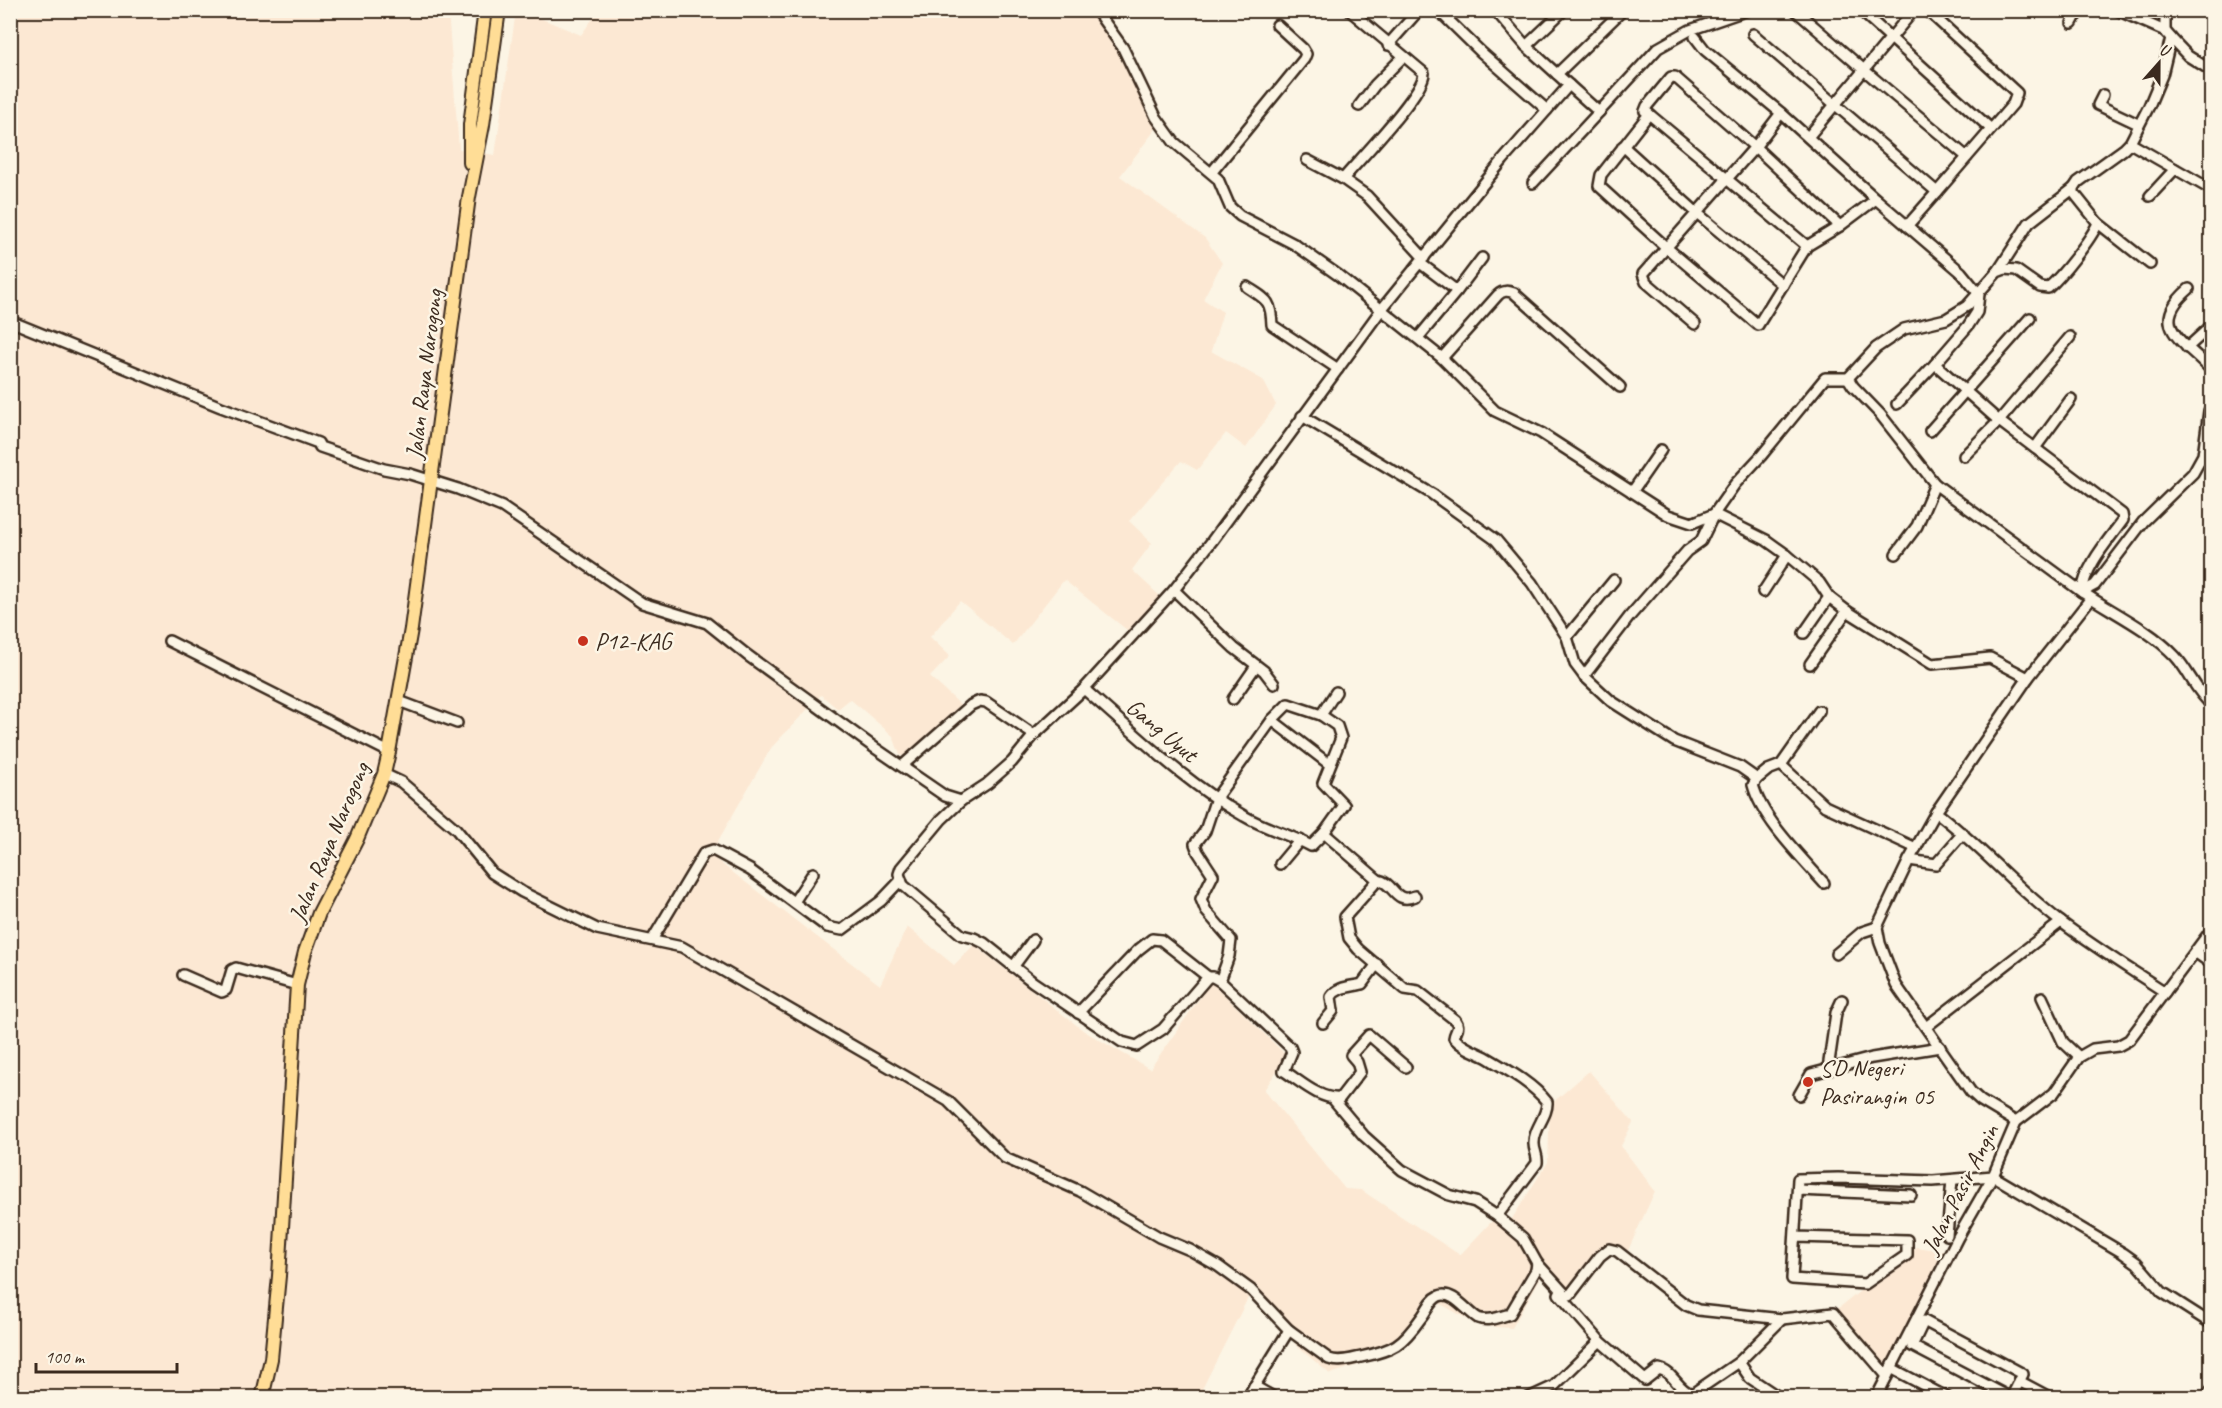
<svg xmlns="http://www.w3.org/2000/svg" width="2222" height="1408" viewBox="0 0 2222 1408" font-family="Caveat,sans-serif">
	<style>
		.built { fill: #fce8d3 }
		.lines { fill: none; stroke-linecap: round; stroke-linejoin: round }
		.minor-casing { stroke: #3b2a1e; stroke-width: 14 }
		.major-casing { stroke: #3b2a1e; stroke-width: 16 }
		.minor { stroke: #fcf5e5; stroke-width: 9 }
		.major { stroke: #ffdd96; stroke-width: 12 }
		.poi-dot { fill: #c8321e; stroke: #fcf5e5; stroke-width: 2 }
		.labels { text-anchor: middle; stroke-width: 5; stroke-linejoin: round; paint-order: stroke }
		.street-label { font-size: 24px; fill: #3b2a1e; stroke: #fcf5e5 }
		.poi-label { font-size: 24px; fill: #3b2a1e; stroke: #fcf5e5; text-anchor: start }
	</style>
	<rect width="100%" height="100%" fill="#fcf5e5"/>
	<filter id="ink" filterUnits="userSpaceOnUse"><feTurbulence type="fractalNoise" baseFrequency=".0167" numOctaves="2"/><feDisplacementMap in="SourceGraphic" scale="12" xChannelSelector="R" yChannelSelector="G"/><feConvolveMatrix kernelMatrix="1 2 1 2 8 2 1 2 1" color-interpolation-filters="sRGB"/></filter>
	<g filter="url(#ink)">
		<g class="built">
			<polygon points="599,10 1100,11 1140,69 1161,122 1120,176 1205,238 1222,263 1203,299 1223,312 1211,351 1263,380 1276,405 1246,448 1226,433 1197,470 1181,461 1129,521 1152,543 1132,570 1162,598 1132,634 1064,580 1013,645 960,601 930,637 950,656 930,677 963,707 910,759 900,755 893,736 850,699 838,709 821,695 771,748 710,855 880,985 907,927 954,965 974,945 1084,1031 1150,1069 1211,982 1287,1056 1264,1090 1345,1189 1361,1190 1460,1255 1493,1220 1508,1225 1548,1162 1550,1105 1589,1071 1633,1122 1621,1146 1655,1191 1626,1255 1605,1244 1567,1290 1543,1273 1512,1328 1480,1326 1439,1303 1396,1353 1330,1374 1299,1348 1250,1294 1198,1397 11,1397 10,11 448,11 459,149 495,155 516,11 523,11 581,35"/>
			<polygon points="1916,1247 1948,1252 1884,1371 1835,1311"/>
		</g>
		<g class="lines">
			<g class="minor-casing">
				<g id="minor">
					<path d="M1096,10L1123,48L1156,117L1174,142L1218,179L1230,207L1240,216L1294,244L1338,275L1442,358L1495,411L1541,433L1668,515L1692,523L1714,514L1735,484L1761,456L1825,378H1848L1876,348L1904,329L1946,319L1967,306L1997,272L2005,269L2016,270L2040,287L2048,288C2062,276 2091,239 2098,223L2074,193V188L2078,182L2124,149L2130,143L2149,106L2162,75L2171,38L2165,31V10"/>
					<polyline points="1438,10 1481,52 1547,110"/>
					<polyline points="1795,10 1864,70 1914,10"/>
					<polyline points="1860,10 1991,129"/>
					<polyline points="1927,10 2017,93 2013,104 1937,192"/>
					<polyline points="2117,10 2165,31"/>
					<polyline points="2072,23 2079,10"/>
					<polyline points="1753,34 1937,192 1907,226"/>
					<path d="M1695,37L1705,50L1781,113L1876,199L1961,272L1979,294L1977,312L1968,326L1935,364L1999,421L2122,514L2123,520C2108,541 2085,566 2082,592C2112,612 2149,629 2175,656C2189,671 2196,692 2212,705"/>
					<polyline points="2171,38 2188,56 2212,71"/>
					<polyline points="1388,45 1419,10"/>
					<polyline points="1526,46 1564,10"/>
					<polyline points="1557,74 1623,10"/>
					<polyline points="1569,85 1599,112 1658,48 1690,30 1748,10"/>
					<polyline points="2103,95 2098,105 2138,124"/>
					<polyline points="1359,106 1375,85 1403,57"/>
					<polyline points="1781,113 1755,147 1675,77 1671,77 1647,106 1645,111 1649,114 1601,175 1599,186 1667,248 1758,325 1807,246 1840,226 1876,199"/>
					<polyline points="1649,114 1807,246"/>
					<polyline points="1808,137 1864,70 1967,157"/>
					<polyline points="2130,143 2212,190"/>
					<polyline points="1623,146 1697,213 1783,285"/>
					<polyline points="1307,160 1343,179 1367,196 1424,258"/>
					<polyline points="1212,172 1304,59 1306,54 1303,49 1277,25"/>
					<path d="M1343,179C1359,160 1424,93 1424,73L1349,10"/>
					<polyline points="1533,183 1599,112"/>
					<polyline points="2150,196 2175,169"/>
					<polyline points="2098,223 2150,264"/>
					<polyline points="1420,263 1457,291 1482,258"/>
					<polyline points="1998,271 2029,223 2074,188"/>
					<path d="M1247,287C1267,300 1271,300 1272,325L1338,369"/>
					<path d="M2189,289C2145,327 2187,342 2212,371"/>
					<polyline points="10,321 221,407 318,443 320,447 384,469 410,474 458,489 502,507 642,603 707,623 747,655 875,748 945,796 961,801 987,784 1012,762 1034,735 1084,689 1174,590 1212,541 1381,310 1503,160 1569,85 1526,46 1495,10"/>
					<polyline points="1695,324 1646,282 1643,274 1755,147 1840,226"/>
					<polyline points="1418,338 1457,291"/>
					<polyline points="2187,348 2210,327"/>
					<path d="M1442,358L1498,295C1503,290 1508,291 1514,293L1620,387"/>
					<polyline points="1848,378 1853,386 1880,414 1935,484 2082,592 2095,585 2143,522 2193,473 2203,455 2209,411 2212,408"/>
					<polyline points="1897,404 1935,364"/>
					<polyline points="1302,416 1432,494 1496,540 1532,583 1567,637 1575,664 1584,676 1611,701 1674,741 1740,767 1757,779 1768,770 1781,765 1825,806 1916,848"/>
					<polyline points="1930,431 2030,318"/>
					<polyline points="2035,448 2071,399"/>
					<polyline points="1964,456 1999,421 2070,337"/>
					<polyline points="1632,492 1661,450"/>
					<polyline points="1896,554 1917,526 1935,484"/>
					<polyline points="1174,590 1234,648 1264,671 1274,684"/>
					<polyline points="1763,592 1787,555"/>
					<polyline points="1804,633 1829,597"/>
					<polyline points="1567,637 1614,580"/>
					<polyline points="169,641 389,752"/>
					<polyline points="1810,664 1847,611"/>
					<polyline points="1584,676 1630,616 1687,551 1701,541 1714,514 1766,540 1787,555 1819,582 1829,597 1847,611 1932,664 1990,658 2028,678"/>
					<path d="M1084,689C1135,733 1185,783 1244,816C1266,829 1289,834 1311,846L1324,833L1344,805L1323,783L1341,738L1337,726L1321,715L1336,692"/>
					<polyline points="1233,699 1256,666"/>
					<polyline points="399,701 457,723"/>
					<polyline points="1272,720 1288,704 1321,715"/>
					<polyline points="1781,765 1819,711"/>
					<polyline points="902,766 971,705 980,701 986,702 1034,735"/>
					<path d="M384,774L401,782L456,829L492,873L522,892L597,929L682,947L948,1101L1005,1158L1080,1191L1159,1237L1190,1250L1218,1266L1251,1290L1289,1330L1329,1359C1339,1363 1351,1359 1361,1357C1394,1350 1402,1345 1421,1318C1427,1311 1430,1300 1439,1296C1453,1290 1467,1312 1478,1318C1487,1322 1500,1317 1510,1314L1536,1270L1537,1263"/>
					<path d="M1757,779L1753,785C1762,819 1801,857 1824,883"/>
					<path d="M961,801L941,820L901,868L899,874L903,885L962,935L974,938L984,943L1033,982L1122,1042L1137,1046L1163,1029L1208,977H1213L1220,981L1290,1047L1292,1052L1284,1071C1300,1081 1320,1100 1340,1098L1360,1072L1357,1062L1351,1055L1369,1035L1406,1067"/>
					<path d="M1936,812C1981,846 2017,889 2061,922C2094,947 2130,969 2165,992"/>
					<path d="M1324,833L1378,880L1345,917L1349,938L1358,949L1405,989L1418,991L1455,1020C1461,1028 1455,1030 1454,1038C1463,1048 1474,1051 1486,1057C1506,1069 1532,1083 1547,1102C1548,1116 1533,1129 1534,1144C1534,1151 1538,1155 1537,1163L1497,1216"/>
					<polyline points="1909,860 1936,864 1963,833"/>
					<polyline points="1280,864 1300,840"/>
					<path d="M1378,880C1395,883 1394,905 1415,896"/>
					<polyline points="794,902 813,873"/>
					<polyline points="652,940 704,853 713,850 750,870 827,927 842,930 881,901 901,880"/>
					<polyline points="2195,952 2212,964"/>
					<polyline points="1836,954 1862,932 1877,927"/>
					<polyline points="1013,967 1033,940"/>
					<polyline points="183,975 222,992 226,990 232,970 236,968 297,985"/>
					<polyline points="1220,981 1229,956 1231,940 1206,911 1201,899 1213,875 1198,852 1195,844 1205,831 1216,798 1272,720 1329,764"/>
					<polyline points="2042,997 2063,1042 2079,1057"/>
					<polyline points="1078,1013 1138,950 1152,939 1161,940 1208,977"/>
					<path d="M1323,1023L1333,1011L1331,997C1338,986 1351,987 1362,984L1377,964"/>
					<polyline points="1926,1027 2061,922"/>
					<polyline points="1828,1069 1836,1013 1842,1000"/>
					<polyline points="1799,1095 1811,1074 1872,1058 1940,1047"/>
					<polyline points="1333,1099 1364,1136 1402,1170 1449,1195 1475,1202 1497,1216 1523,1238 1537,1263 1566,1295 1570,1295 1600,1256 1609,1249 1617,1251 1686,1305 1698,1310 1782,1319 1833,1313 1887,1376"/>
					<polyline points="2016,1122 1981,1101 1971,1092 1896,985 1880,943 1877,927 1909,860 1936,812 2028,678 2091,598"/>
					<polyline points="1798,1190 1911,1195"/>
					<polyline points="1947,1235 1952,1180"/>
					<polyline points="1795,1237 1907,1240 1907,1255 1865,1284 1792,1279 1798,1179 1838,1178 1933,1181 1993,1176 2123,1253 2137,1263 2162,1292 2212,1324"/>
					<path d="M1559,1294L1600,1341L1645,1380L1659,1369C1674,1372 1678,1391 1692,1394L1739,1362L1782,1319"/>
					<polygon points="1924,1321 2023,1374 2011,1398 1912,1346"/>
					<polyline points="1739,1362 1750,1378 1780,1398"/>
					<polyline points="1891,1368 1948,1398"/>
					<polyline points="2019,1381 2051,1398"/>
					<polyline points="1254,1386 1275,1398"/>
					<polyline points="1247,1398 1289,1330"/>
					<polyline points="1528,1398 1554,1386 1600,1341"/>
					<polyline points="1876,1398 1958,1237 1993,1176 2016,1122 2054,1093 2079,1057 2093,1049 2118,1046 2129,1040 2212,929"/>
					<polyline points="1885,1398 1886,1398"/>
					<polyline points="2205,1398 2212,1389"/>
				</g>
			</g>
			<g class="major-casing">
				<g id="major">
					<polyline points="470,163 470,125 485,10"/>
					<polyline points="262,1398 271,1359 279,1276 297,985 305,952 319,913 357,839 384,774 389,752 411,629 469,197 483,125 499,10"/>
				</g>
			</g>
			<use href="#minor" class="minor"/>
			<use href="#major" class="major"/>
		</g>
	</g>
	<g class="poi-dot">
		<circle cx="583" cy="641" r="6"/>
		<circle cx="1808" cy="1082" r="6"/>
	</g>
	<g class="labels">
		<g class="street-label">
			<text transform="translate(424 374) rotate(-83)" y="8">Jalan Raya Narogong</text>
			<text transform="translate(1162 730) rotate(40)" y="8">Gang Uyut</text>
			<text transform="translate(329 842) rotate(-67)" y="8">Jalan Raya Narogong</text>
			<text transform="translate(1960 1189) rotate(-63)" y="8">Jalan Pasir Angin</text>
		</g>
		<g class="poi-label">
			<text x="595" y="649">P12-KAG</text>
			<text x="1820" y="1076">SD Negeri<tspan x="1820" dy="28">Pasirangin 05</tspan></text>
		</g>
	</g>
	<rect width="2222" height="1408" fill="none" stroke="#fcf5e5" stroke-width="36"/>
	<rect x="18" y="18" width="2186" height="1372" fill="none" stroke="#3b2a1e" stroke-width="2" filter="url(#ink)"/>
	<g transform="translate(2159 63) rotate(21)" stroke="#fcf5e5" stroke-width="4.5" paint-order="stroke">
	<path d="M0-4.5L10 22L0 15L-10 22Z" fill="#3b2a1e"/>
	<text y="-9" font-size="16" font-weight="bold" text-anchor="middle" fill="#3b2a1e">U</text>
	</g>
	<path d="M36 1363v9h141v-9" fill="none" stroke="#3b2a1e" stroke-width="3"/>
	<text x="45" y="1363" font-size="18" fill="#3b2a1e" stroke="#fcf5e5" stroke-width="4.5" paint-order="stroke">100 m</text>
</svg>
